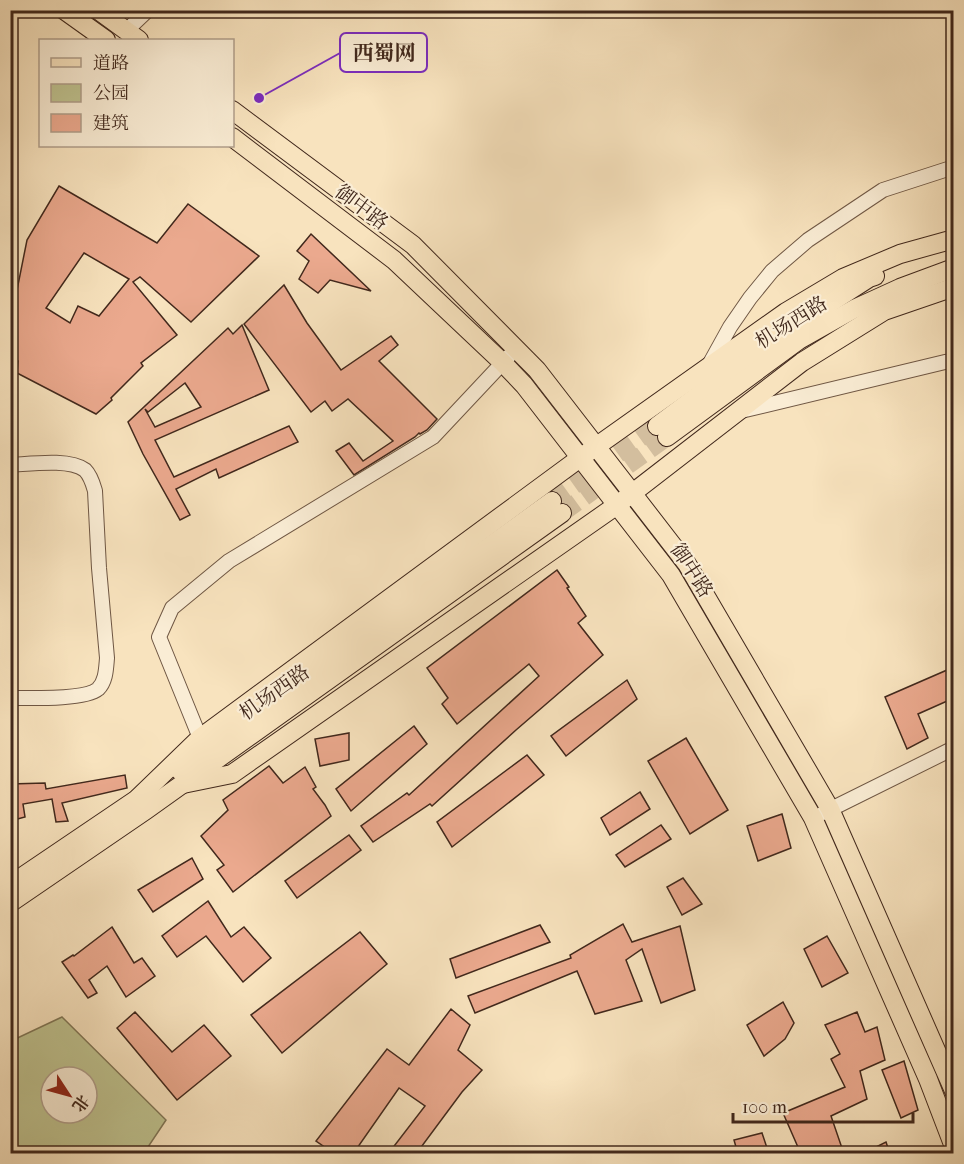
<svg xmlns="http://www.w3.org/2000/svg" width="964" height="1164" viewBox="0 0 964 1164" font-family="'IM FELL French Canon','Noto Serif SC',serif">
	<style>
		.green { fill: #bfc390; stroke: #807656; stroke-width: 1.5; fill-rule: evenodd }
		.building { fill: #eba98e; stroke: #41281c; stroke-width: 1.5; fill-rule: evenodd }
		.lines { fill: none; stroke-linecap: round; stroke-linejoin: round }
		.major-tunnel { stroke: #d3be9e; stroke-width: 18; stroke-dasharray: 18 9; stroke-linecap: butt }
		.minor-casing { stroke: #6f5744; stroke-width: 16 }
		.major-casing { stroke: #41281c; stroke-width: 20 }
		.minor { stroke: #faedd5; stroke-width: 14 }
		.major { stroke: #f8e3be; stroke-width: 18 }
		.labels { text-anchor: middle; stroke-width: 4.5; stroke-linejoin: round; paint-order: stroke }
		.street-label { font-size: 20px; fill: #41281c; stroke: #faedd5 }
		.leader { fill: none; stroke: #7b2cbf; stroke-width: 2 }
		.callout-dot { fill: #7b2cbf; stroke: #faedd5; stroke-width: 2 }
		.callout { fill: #faedd5; stroke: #7b2cbf; stroke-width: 2 }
		.callout-label { font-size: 21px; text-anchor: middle; font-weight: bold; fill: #41281c }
	</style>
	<rect width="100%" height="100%" fill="#f8e3be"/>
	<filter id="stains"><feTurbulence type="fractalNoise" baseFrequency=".00333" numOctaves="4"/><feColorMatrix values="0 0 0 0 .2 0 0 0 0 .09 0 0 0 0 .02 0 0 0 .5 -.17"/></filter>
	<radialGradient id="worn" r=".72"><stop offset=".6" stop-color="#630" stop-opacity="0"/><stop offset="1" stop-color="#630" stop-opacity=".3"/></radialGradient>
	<path class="green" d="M62,1017L166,1120L144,1153H11V1041ZM51,1077H87V1113H51Z"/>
	<g class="building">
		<path d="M59,186L157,243L188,204L259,256L191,322L140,277L133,282L177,335L141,363L143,366L111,398L112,400L96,414L17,373L18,361L10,357V325L27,240ZM84,253L129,279L99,316L78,306L70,323L46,308Z"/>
		<polygon points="311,234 371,291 330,280 318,293 299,279 309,261 297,251"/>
		<polygon points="284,285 307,323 341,370 391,336 398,345 379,361 437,419 427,430 420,434 419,433 415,437 354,475 336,451 349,443 363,461 393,441 348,399 332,411 325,401 311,412 244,324"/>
		<path d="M242,325L269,390L155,440L174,477L289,426L298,442L219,478L216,469L176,489L190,515L180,520L143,454L128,422L228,328L233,334ZM185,383L201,407L155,427L145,409L148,412Z"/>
		<polygon points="557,570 569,587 567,588 586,616 578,623 603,655 516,730 432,806 430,804 373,842 361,826 407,793 409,795 539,676 529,664 457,724 442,704 448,698 427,668"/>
		<polygon points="954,667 954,698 918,714 928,738 907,749 885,697"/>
		<polygon points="627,680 637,699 566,756 551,736"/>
		<polygon points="414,726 427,744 351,811 336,789"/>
		<polygon points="349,733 349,760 320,766 315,739"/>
		<polygon points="686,738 728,810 690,834 648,761"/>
		<polygon points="527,755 544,775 452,847 437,822"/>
		<polygon points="269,766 283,783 305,767 316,787 313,789 325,805 331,816 233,892 217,870 224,865 201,836 228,810 223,800"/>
		<polygon points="125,775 127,788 62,803 68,821 56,822 52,799 23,804 25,817 10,821 10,784 45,783 46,789"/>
		<polygon points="640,792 650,809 610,835 601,818"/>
		<polygon points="782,814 791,848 758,861 747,826"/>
		<polygon points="661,825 671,839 625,867 616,855"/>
		<polygon points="349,835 361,850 297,898 285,881"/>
		<polygon points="192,858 203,879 153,912 138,890"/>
		<polygon points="683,878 702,904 682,915 667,887"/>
		<polygon points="208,901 231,937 244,927 271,958 243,982 206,936 177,957 162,936"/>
		<polygon points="623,924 632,942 680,926 695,990 661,1003 642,949 626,960 642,1001 595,1014 577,971 475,1013 468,996 571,958 570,955"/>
		<polygon points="540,925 550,942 456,978 450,959"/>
		<polygon points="112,927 134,963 142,958 155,976 126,997 107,966 89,980 97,993 88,998 62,962 73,955 74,956"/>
		<polygon points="360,932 387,964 282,1053 251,1015"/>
		<polygon points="827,936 848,973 822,987 804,949"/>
		<polygon points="783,1002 794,1023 785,1039 764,1056 747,1025"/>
		<polygon points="451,1009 470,1025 458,1050 482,1070 462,1092 416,1154 388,1154 425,1106 399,1088 353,1154 335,1154 316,1141 387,1049 409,1065"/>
		<polygon points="135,1012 172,1052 204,1025 231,1056 177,1100 117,1028"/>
		<polygon points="857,1012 865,1032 877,1027 885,1060 860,1071 867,1099 831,1116 844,1154 801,1154 783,1113 845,1087 831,1059 840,1054 825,1025"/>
		<polygon points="904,1061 918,1110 901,1118 882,1070"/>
		<polygon points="762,1133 769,1154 738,1154 734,1140"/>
		<polygon points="886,1142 890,1154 862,1154"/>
	</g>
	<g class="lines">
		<g class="major-tunnel">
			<polyline points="552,501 657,426"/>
			<polyline points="562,513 667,437"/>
		</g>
		<g class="minor-casing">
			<g id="minor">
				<polyline points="126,31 148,10"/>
				<polyline points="709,365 730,327 750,298 772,271 808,240 883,190 954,167"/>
				<polyline points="741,411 945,362 954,361"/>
				<path d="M10,465C30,464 69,458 85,470C91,476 93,484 95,491L99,568L107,658C106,669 106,681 98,689C85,700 29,698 10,698"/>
				<polyline points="200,738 159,637 172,608 229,561 433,437 509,356"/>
				<polyline points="823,813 954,748"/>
			</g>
		</g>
		<g class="major-casing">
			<g id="major">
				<polyline points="64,10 106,40"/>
				<polyline points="98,10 139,40"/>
				<polyline points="232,110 413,245 537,370 687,564 830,809 954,1091"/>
				<polyline points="232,137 394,260 503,363 524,385 671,575 813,818 928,1079 954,1147"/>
				<polyline points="657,426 768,343 869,278 875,276"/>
				<polyline points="667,437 799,340 854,309 900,288 954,268"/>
				<polyline points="179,770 552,501"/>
				<polyline points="183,784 232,774 617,505 802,362 884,311 954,287"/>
				<polyline points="138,798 200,738 580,458 786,312 843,278 900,254 954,239"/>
				<polyline points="10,885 146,793"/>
				<polyline points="10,903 146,810 562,513"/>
			</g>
		</g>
		<use href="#minor" class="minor"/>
		<use href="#major" class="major"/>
	</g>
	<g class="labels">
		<g class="street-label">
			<text transform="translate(362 207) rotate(37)" y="7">御中路</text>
			<text transform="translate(791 322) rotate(-32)" y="7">机场西路</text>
			<text transform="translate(692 570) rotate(57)" y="7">御中路</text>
			<text transform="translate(274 692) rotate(-35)" y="7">机场西路</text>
		</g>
	</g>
	<path class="leader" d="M259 98L340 53"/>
	<circle class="callout-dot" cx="259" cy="98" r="6"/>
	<rect class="callout" x="340" y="33" width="87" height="39" rx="6"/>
	<g class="callout-label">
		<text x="384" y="60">西蜀网</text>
	</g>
	<rect width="964" height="1164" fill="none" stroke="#f8e3be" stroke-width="36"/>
	<rect x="12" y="12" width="940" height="1140" fill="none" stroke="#41281c" stroke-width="3"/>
	<rect x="18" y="18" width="928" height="1128" fill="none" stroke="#41281c" stroke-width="1.5"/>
	<rect x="39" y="39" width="195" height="108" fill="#faedd5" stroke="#b09e8b" stroke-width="1.5"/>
	<rect x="51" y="58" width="30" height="9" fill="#f8e3be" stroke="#b09e8b" stroke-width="1.5"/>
	<text x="93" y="69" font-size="18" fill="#41281c">道路</text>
	<rect x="51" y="84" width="30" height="18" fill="#bfc390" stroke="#b09e8b" stroke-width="1.5"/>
	<text x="93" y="99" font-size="18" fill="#41281c">公园</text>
	<rect x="51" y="114" width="30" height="18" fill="#eba98e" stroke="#b09e8b" stroke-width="1.5"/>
	<text x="93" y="129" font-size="18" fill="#41281c">建筑</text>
	<g transform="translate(69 1095) rotate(126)"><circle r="28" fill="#faedd5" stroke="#b09e8b" stroke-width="1.5"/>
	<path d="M0-4.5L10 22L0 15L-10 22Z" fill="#8f2418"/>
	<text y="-9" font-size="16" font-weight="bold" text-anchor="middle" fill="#41281c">北</text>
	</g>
	<path d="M733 1113v9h180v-9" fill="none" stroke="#41281c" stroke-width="3"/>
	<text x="742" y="1113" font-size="18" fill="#41281c" stroke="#faedd5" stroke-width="4.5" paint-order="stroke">100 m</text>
	<rect width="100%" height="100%" filter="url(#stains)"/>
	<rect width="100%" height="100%" fill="url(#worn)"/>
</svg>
